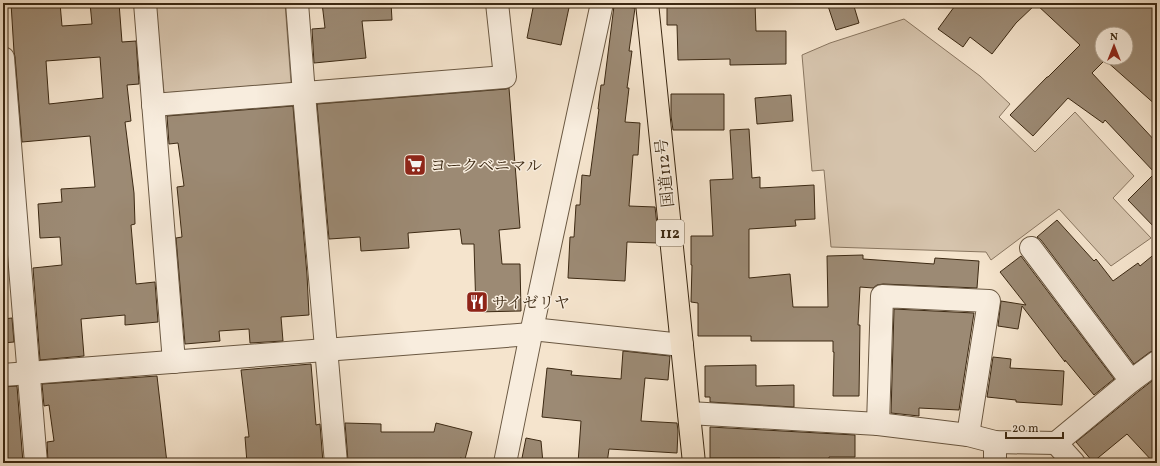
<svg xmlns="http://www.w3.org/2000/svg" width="1160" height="466" viewBox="0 0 1160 466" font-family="Vollkorn,'Noto Serif JP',serif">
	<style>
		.green { fill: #d6c4ad; stroke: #897660 }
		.building { fill: #9c8a74; stroke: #3c2913; fill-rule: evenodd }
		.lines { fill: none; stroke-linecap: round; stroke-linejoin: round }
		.minor-casing { stroke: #6a5842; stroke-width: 24 }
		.highway-casing { stroke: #3c2913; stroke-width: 24 }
		.minor { stroke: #f8edde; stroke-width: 22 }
		.highway { stroke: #f5e4cd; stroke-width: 22 }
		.labels { text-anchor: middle; stroke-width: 3; stroke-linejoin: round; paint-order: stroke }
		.shield { fill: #f8edde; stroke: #746450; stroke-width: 1 }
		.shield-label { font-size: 15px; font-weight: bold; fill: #3c2913 }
		.poi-label { font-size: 16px; fill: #3c2913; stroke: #f8edde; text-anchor: start }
		.street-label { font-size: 16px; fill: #3c2913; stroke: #f8edde }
	</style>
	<rect width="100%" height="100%" fill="#f5e4cd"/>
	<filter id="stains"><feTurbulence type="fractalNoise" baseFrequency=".005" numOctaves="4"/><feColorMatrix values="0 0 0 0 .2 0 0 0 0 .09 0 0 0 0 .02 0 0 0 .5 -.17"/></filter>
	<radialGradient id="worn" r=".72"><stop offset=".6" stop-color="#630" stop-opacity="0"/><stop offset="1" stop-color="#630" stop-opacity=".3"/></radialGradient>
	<g class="green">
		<polygon points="155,3 285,3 291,83 164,93"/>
		<polygon points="904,19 980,76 1010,104 999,117 1035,152 1075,112 1134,176 1113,198 1151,238 1111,266 1059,209 991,260 986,252 831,247 824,170 812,171 802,55 830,43"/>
	</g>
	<g class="building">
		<path d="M11,3H60L62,26L92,24L90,3H119L122,42L136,41L139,84L127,85L131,121L125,122L134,193L135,224L131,225L136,284L155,282L158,322L125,325V315L81,319L84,356L40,360L33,268L62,265L60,237L40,238L38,204L62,202L61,189L95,187L90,136L22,142L15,57L14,52ZM100,57L103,98L49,104L46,61Z"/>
		<polygon points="322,3 391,3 392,20 362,21 366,58 314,63 312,29 325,28"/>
		<polygon points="534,3 570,3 561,45 527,38"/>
		<polygon points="667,3 755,3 756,31 786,31 786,64 730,65 730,59 678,60 677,25 667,25"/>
		<polygon points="827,3 853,3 859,23 836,30"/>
		<path d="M957,3H1157V106L1105,60L1092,73L1157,143V230L1128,200L1155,173L1105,120L1103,123L1068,98L1033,136L1010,115L1047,77H1048L1080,45L1036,4L1016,23L992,54L970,37L963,47L938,29ZM1102,34H1126V58H1102Z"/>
		<polygon points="614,6 635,8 629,51 632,51 627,88 629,88 625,122 640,123 638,155 633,155 629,206 655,207 659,243 627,242 625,281 568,278 570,237 574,237 576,205 580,205 582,175 590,176 599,109 598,109 601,85 604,85"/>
		<polygon points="509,88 520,228 499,230 502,264 520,264 521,311 476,312 474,244 462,244 460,229 408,233 409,248 361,251 360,237 329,239 317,104 506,89"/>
		<polygon points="671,94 724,94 724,130 673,130 671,116"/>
		<polygon points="791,95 793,121 757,124 755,98"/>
		<polygon points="293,106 307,275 309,315 281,317 283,341 250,343 249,329 219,331 220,341 185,344 176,238 182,237 177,187 184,186 178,143 169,144 167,116"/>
		<polygon points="749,129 752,178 760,177 760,188 814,185 815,219 795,220 796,226 749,229 749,278 790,274 793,307 828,307 827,256 863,255 863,259 934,264 935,258 979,261 977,288 883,284 877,285 873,288 860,287 858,325 860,325 859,396 833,396 834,352 833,352 833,341 751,341 751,336 698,336 698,303 691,302 692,265 691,265 691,236 713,236 710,180 733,179 730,130"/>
		<polygon points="1057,220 1094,261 1096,259 1113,281 1138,263 1140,266 1157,252 1157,350 1150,352 1134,364 1041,240 1037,237"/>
		<polygon points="1021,256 1114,379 1094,395 1065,360 1065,362 1022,306 1018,329 998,326 1001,301 1026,305 1000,272"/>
		<polygon points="894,309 974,313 959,410 919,408 919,416 891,413"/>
		<polygon points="12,318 14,342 3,343 3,319"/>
		<polygon points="623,351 670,356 668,380 645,378 641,421 677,423 678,431 677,453 609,449 607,463 578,463 581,421 542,417 547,368 572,371 571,375 621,379"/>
		<polygon points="993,357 1011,359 1010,368 1064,371 1062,405 1016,402 1016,400 987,397"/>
		<polygon points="311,364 316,425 320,424 323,463 247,463 245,437 249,437 241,370"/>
		<polygon points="756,365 756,386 794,385 794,407 710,402 710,397 705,397 705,366"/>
		<polygon points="157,376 167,463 140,463 139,461 119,463 48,463 47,442 54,441 49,405 44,406 42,384"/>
		<polygon points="1157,377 1157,463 1154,463 1127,434 1093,462 1076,442 1139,391"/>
		<polygon points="17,386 23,463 3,463 3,387"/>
		<polygon points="345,423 381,424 381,432 434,432 436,423 472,432 465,459 460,458 459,463 387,463 387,462 348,461"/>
		<polygon points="710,427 855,435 855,457 829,457 829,460 780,459 780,458 710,458"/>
		<polygon points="526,438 541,441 543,463 521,463"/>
	</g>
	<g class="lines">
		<g class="minor-casing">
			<g id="minor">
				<polyline points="145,3 174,362"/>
				<polyline points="297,3 304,94 336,463"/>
				<polyline points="3,58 36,463"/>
				<polyline points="153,105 505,77 497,3"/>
				<polyline points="1031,248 1131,381"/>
				<polyline points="532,329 682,345"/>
				<polyline points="3,375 531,334"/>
				<polyline points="689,413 878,424 968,435 995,442 1056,443 1131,381 1157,362"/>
				<polyline points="878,424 882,296 989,301 968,435"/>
				<polyline points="1056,443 1074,463"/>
				<polyline points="505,463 532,329 602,3"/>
				<polyline points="995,463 995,442"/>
			</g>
		</g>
		<g class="highway-casing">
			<polyline id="highway" points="647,3 694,463"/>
		</g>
		<use href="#minor" class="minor"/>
		<use href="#highway" class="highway"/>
	</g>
	<defs>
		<g id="supermarket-square" transform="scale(1.15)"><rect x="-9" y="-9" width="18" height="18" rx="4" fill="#8f2418" stroke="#f8edde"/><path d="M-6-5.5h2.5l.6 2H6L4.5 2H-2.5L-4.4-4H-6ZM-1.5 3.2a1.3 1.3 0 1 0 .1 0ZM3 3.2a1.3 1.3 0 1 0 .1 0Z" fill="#fff"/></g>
		<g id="restaurant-square" transform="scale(1.15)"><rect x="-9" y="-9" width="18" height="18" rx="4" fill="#8f2418" stroke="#f8edde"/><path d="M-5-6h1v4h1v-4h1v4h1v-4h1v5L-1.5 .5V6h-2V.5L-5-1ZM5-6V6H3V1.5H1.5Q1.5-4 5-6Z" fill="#fff"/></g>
	</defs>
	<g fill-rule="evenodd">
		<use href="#supermarket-square" x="415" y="165"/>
		<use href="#restaurant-square" x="477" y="302"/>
	</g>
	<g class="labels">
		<rect class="shield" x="656" y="220" width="28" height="26" rx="3"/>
		<g class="shield-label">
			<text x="670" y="238">112</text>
		</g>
		<g class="poi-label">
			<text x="430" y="171">ヨークベニマル</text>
			<text x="492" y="308">サイゼリヤ</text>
		</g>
		<g class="street-label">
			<text transform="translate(664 173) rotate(-96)" y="6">国道112号</text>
		</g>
	</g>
	<rect width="1160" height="466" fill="none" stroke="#f5e4cd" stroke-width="16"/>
	<rect x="4" y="4" width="1152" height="458" fill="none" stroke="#3c2913" stroke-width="2"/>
	<rect x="8" y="8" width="1144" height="450" fill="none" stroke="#3c2913"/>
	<g transform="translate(1114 46)"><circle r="19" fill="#f8edde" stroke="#ad9f8d"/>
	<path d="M0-3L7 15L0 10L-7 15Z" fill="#8f2418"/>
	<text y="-6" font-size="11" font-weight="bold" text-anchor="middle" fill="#3c2913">N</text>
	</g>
	<path d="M1006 432v6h57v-6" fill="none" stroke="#3c2913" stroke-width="2"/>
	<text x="1012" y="432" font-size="12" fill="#3c2913" stroke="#f8edde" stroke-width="3" paint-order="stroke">20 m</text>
	<rect width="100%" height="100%" filter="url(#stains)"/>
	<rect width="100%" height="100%" fill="url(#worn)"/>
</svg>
